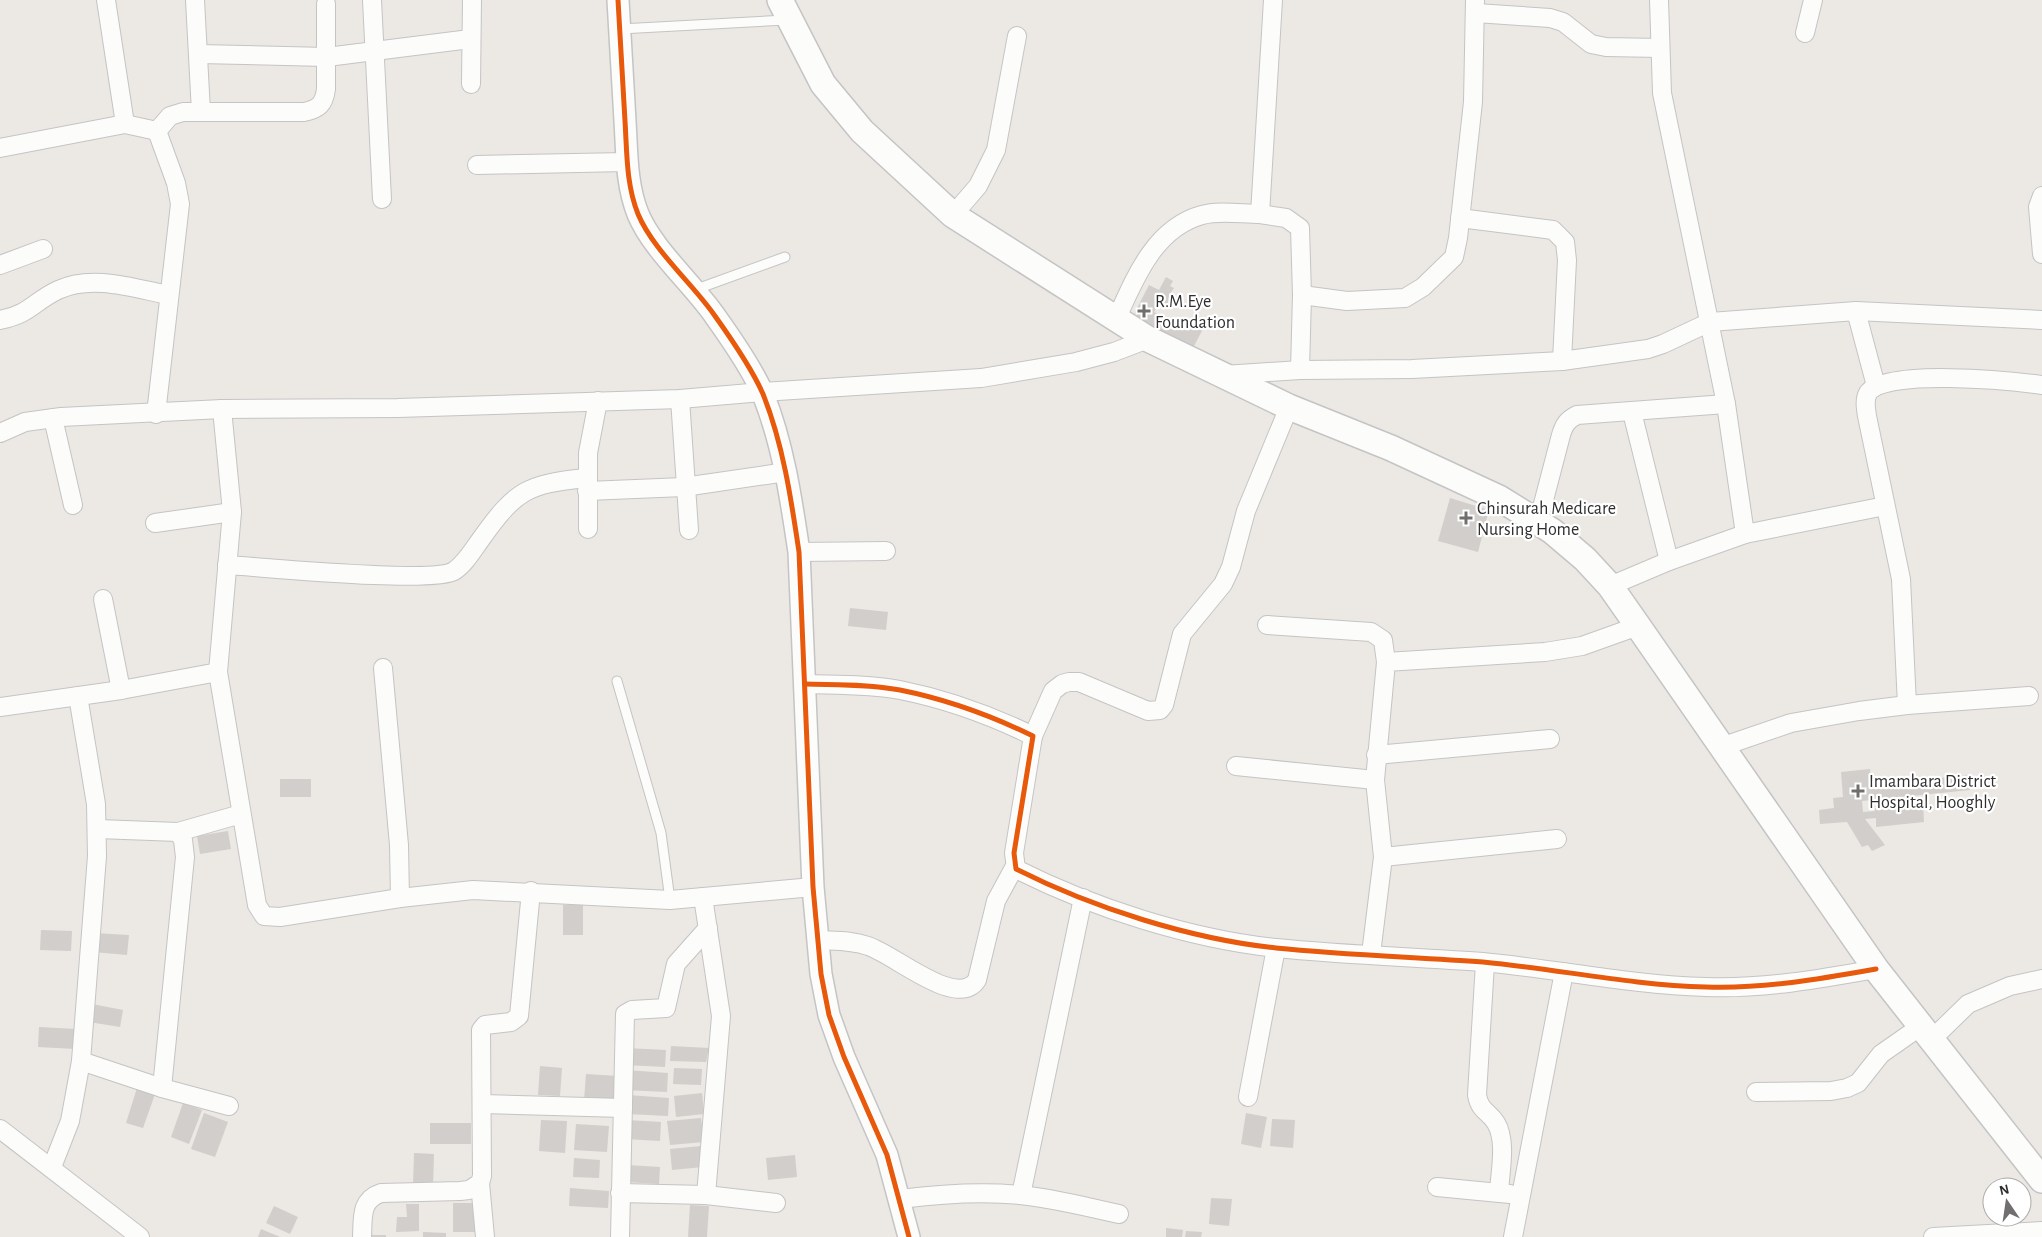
<svg xmlns="http://www.w3.org/2000/svg" width="2042" height="1237" viewBox="0 0 2042 1237" font-family="'Alegreya Sans',sans-serif">
	<style>
		.building { fill: #d1cecb }
		.lines { fill: none; stroke-linecap: round; stroke-linejoin: round }
		.service-casing { stroke: #c5c4c5; stroke-width: 11 }
		.minor-casing { stroke: #c5c4c5; stroke-width: 20 }
		.tertiary-casing { stroke: #c5c4c5; stroke-width: 24 }
		.secondary-casing { stroke: #c5c4c5; stroke-width: 28 }
		.service { stroke: #fcfcfb; stroke-width: 9 }
		.minor { stroke: #fcfcfb; stroke-width: 18 }
		.tertiary { stroke: #fcfcfb; stroke-width: 21 }
		.secondary { stroke: #fcfcfb; stroke-width: 25 }
		.cycleway-casing { stroke: #fff; stroke-width: 8 }
		.cycleway { stroke: #e8590c; stroke-width: 5 }
		.poi-dot { fill: #706f6e; stroke: #fff; stroke-width: 2 }
		.labels { text-anchor: middle; stroke-width: 4.5; stroke-linejoin: round; paint-order: stroke }
		.poi-label { font-size: 18px; fill: #2e2e2e; stroke: #fff; text-anchor: start }
	</style>
	<rect width="100%" height="100%" fill="#ece8e4"/>
	<g class="building">
		<polygon points="1166,277 1173,281 1170,286 1174,288 1170,294 1174,296 1168,307 1159,303 1154,312 1189,331 1194,321 1204,327 1193,348 1133,316 1149,285 1159,290"/>
		<polygon points="1450,498 1489,510 1478,552 1438,541"/>
		<polygon points="850,608 888,612 886,630 848,626"/>
		<polygon points="1870,769 1871,785 1969,775 1970,790 1862,801 1863,812 1875,811 1875,808 1923,803 1924,822 1876,827 1876,818 1865,819 1885,845 1872,851 1868,845 1862,847 1847,822 1820,824 1819,810 1834,808 1833,798 1843,797 1841,772"/>
		<rect x="280" y="779" width="31" height="18"/>
		<polygon points="228,831 231,849 200,854 197,836"/>
		<rect x="563" y="905" width="20" height="30"/>
		<polygon points="41,930 72,931 71,951 40,950"/>
		<polygon points="94,933 129,935 127,955 93,952"/>
		<polygon points="92,1004 123,1010 120,1027 89,1022"/>
		<polygon points="39,1027 76,1029 75,1049 38,1047"/>
		<polygon points="671,1046 709,1048 706,1062 670,1061"/>
		<polygon points="626,1048 666,1050 665,1067 625,1065"/>
		<polygon points="540,1066 562,1068 560,1096 538,1095"/>
		<polygon points="674,1068 702,1069 701,1085 673,1084"/>
		<polygon points="626,1070 668,1073 667,1092 624,1090"/>
		<polygon points="586,1074 618,1076 616,1103 584,1101"/>
		<polygon points="137,1088 155,1094 143,1128 126,1123"/>
		<polygon points="702,1093 704,1114 676,1117 674,1096"/>
		<polygon points="628,1095 669,1098 668,1116 627,1114"/>
		<polygon points="183,1103 202,1110 189,1144 171,1137"/>
		<polygon points="204,1113 228,1122 215,1157 191,1149"/>
		<polygon points="1246,1113 1267,1117 1261,1148 1241,1144"/>
		<polygon points="701,1118 704,1142 670,1145 667,1121"/>
		<polygon points="1272,1119 1295,1120 1293,1148 1270,1146"/>
		<polygon points="541,1120 567,1121 565,1153 539,1151"/>
		<polygon points="627,1120 661,1122 660,1141 625,1139"/>
		<rect x="430" y="1123" width="41" height="21"/>
		<polygon points="576,1124 609,1126 607,1152 574,1150"/>
		<polygon points="701,1146 703,1167 672,1170 670,1149"/>
		<polygon points="414,1153 434,1154 433,1187 413,1186"/>
		<polygon points="795,1155 797,1177 768,1180 766,1158"/>
		<polygon points="574,1158 600,1160 599,1178 573,1177"/>
		<polygon points="627,1165 660,1167 659,1184 626,1182"/>
		<polygon points="570,1188 609,1191 608,1208 569,1206"/>
		<polygon points="1211,1198 1232,1199 1229,1226 1209,1224"/>
		<rect x="453" y="1203" width="23" height="29"/>
		<polygon points="406,1204 419,1204 419,1231 396,1232 397,1217 407,1217"/>
		<polygon points="690,1205 709,1206 707,1237 688,1237"/>
		<polygon points="274,1206 298,1217 290,1234 266,1223"/>
		<polygon points="1166,1228 1183,1230 1182,1237 1166,1237"/>
		<polygon points="261,1229 280,1237 258,1237"/>
		<polygon points="1186,1231 1202,1232 1201,1237 1185,1237"/>
		<polygon points="423,1232 446,1233 446,1237 423,1237"/>
		<rect x="367" y="1235" width="19" height="2"/>
	</g>
	<g class="lines">
		<g class="service-casing">
			<g id="service">
				<polyline points="620,29 786,20"/>
				<polyline points="694,290 785,257"/>
				<polyline points="617,681 661,833 670,900"/>
			</g>
		</g>
		<g class="minor-casing">
			<g id="minor">
				<polyline points="106,0 125,124"/>
				<polyline points="195,0 201,112"/>
				<polyline points="372,0 382,199"/>
				<polyline points="1659,0 1662,93 1726,404 1745,534"/>
				<polyline points="1476,13 1550,18 1563,22 1591,44 1606,47 1660,48"/>
				<polyline points="1805,33 1813,0"/>
				<polyline points="199,54 327,57 470,39"/>
				<polyline points="471,84 472,0"/>
				<path d="M157,131L170,116L183,112H304C319,109 324,104 326,89V4"/>
				<polyline points="0,148 125,124 157,131 176,183 180,204 156,414"/>
				<polyline points="477,165 626,162"/>
				<polyline points="2042,196 2038,207 2042,254"/>
				<polyline points="1260,214 1286,218 1300,228 1302,295 1300,370"/>
				<polyline points="953,215 978,186 996,150 1017,36"/>
				<polyline points="1460,218 1553,230 1565,242 1567,260 1562,361"/>
				<polyline points="0,265 43,249"/>
				<polyline points="1302,295 1347,301 1405,298 1423,287 1454,257 1458,238 1473,102 1475,0"/>
				<polyline points="1856,311 2042,320"/>
				<path d="M0,320C30,314 33,302 58,290C92,274 133,288 168,295"/>
				<path d="M1116,320C1134,280 1154,228 1202,215C1219,210 1242,214 1260,214L1273,0"/>
				<polyline points="1224,375 1300,370 1412,369 1562,361 1648,349 1663,344 1710,322 1856,311 1876,386"/>
				<polyline points="680,399 689,530"/>
				<polyline points="222,409 232,512 218,672 257,905 264,916 280,917 400,898 473,890 670,900 813,887"/>
				<polyline points="1632,412 1669,561"/>
				<polyline points="53,418 73,505"/>
				<polyline points="0,433 25,422 61,417 222,409 398,408 680,399 762,392 981,378 1076,362 1114,352 1148,339"/>
				<polyline points="587,491 684,487 786,472"/>
				<polyline points="155,523 232,512"/>
				<path d="M1538,523L1561,435C1564,425 1567,420 1577,415L1726,404"/>
				<polyline points="588,529 588,453 598,401"/>
				<polyline points="799,552 886,551"/>
				<path d="M227,565C262,567 434,584 454,571C465,564 473,550 481,539C516,490 527,484 586,478"/>
				<polyline points="1610,586 1669,561 1745,534 1885,506"/>
				<polyline points="103,599 121,690"/>
				<polyline points="1267,625 1371,632 1383,640 1386,662"/>
				<polyline points="383,668 399,845 400,898"/>
				<path d="M805,684C836,685 869,684 900,690C945,699 992,716 1033,736L1014,853L1016,869C1093,908 1191,939 1276,948C1345,955 1414,957 1483,962C1557,969 1631,985 1706,987C1764,989 1820,979 1876,969"/>
				<path d="M1907,705L1901,579L1867,416C1866,409 1864,400 1868,393C1885,368 2012,381 2042,385"/>
				<polyline points="0,707 121,690 218,672"/>
				<polyline points="1033,736 1053,691 1062,684 1069,682 1079,682 1148,711 1160,710 1164,705 1182,634 1223,584 1231,567 1246,511 1289,407"/>
				<polyline points="1721,747 1791,723 1859,711 1907,705 2029,696"/>
				<polyline points="1376,755 1550,739"/>
				<polyline points="1236,766 1375,780"/>
				<polyline points="98,829 178,832 241,814"/>
				<polyline points="1383,857 1557,839"/>
				<polyline points="703,897 721,1016 706,1195"/>
				<path d="M818,940C835,941 852,940 868,946C894,954 957,1010 977,980L996,901L1015,866"/>
				<polyline points="1371,954 1383,857 1375,780 1386,662 1545,652 1582,646 1638,626"/>
				<path d="M1485,963L1477,1095C1480,1112 1489,1111 1496,1123C1507,1141 1500,1172 1499,1192"/>
				<polyline points="1931,1040 1968,1004 2010,986 2042,979"/>
				<polyline points="81,1061 162,1088 229,1106"/>
				<polyline points="162,1088 185,857 183,840 178,832"/>
				<polyline points="1756,1092 1831,1091 1847,1088 1858,1083 1881,1054 1921,1026"/>
				<polyline points="1248,1097 1276,948"/>
				<polyline points="482,1104 623,1108"/>
				<polyline points="0,1129 140,1237"/>
				<polyline points="52,1167 70,1121 81,1061 97,856 96,804 78,696"/>
				<polyline points="480,1183 485,1237"/>
				<polyline points="1437,1187 1510,1194"/>
				<polyline points="620,1193 706,1195 776,1203"/>
				<polyline points="1021,1195 1083,898"/>
				<path d="M900,1199C940,1194 979,1191 1020,1195C1053,1198 1086,1207 1119,1214"/>
				<path d="M362,1237C363,1218 360,1200 381,1193L460,1191L469,1190L480,1183L482,1176L481,1030L485,1025L511,1022L519,1016L531,891"/>
				<polyline points="620,1237 625,1014 632,1010 666,1008 676,964 708,928"/>
				<polyline points="1513,1237 1564,972"/>
				<polyline points="1933,1237 2042,1231"/>
			</g>
		</g>
		<g class="tertiary-casing">
			<path id="tertiary" d="M618,0C620,40 623,80 625,121C627,152 626,184 638,214C653,250 693,284 715,316C730,337 753,371 763,394C783,444 791,498 799,552L813,887L821,974L829,1015L844,1057L887,1155L909,1237"/>
		</g>
		<g class="secondary-casing">
			<polyline id="secondary" points="780,0 823,84 862,131 953,215 1148,339 1289,407 1391,448 1499,498 1552,531 1585,559 1610,586 1638,626 1876,969 2042,1180"/>
		</g>
		<use href="#service" class="service"/>
		<use href="#minor" class="minor"/>
		<use href="#tertiary" class="tertiary"/>
		<use href="#secondary" class="secondary"/>
		<g class="cycleway-casing">
			<g id="cycleway">
				<path d="M618,0C620,40 623,80 625,121C627,152 626,184 638,214C653,250 693,284 715,316C730,337 753,371 763,394C783,444 791,498 799,552L813,887L821,974L829,1015L844,1057L887,1155L909,1237"/>
				<path d="M805,684C836,685 869,684 900,690C945,699 992,716 1033,736L1014,853L1016,869C1093,908 1191,939 1276,948C1345,955 1414,957 1483,962C1557,969 1631,985 1706,987C1764,989 1820,979 1876,969"/>
			</g>
		</g>
		<use href="#cycleway" class="cycleway"/>
	</g>
	<g class="poi-dot">
		<path d="M1141.5 303.5h5v5h5v5h-5v5h-5v-5h-5v-5h5z"/>
		<path d="M1463.5 510.5h5v5h5v5h-5v5h-5v-5h-5v-5h5z"/>
		<path d="M1855.5 783.5h5v5h5v5h-5v5h-5v-5h-5v-5h5z"/>
	</g>
	<g class="labels">
		<g class="poi-label">
			<text x="1155" y="307">R.M.Eye<tspan x="1155" dy="21">Foundation</tspan></text>
			<text x="1477" y="514">Chinsurah Medicare<tspan x="1477" dy="21">Nursing Home</tspan></text>
			<text x="1869" y="787">Imambara District<tspan x="1869" dy="21">Hospital, Hooghly</tspan></text>
		</g>
	</g>
	<g transform="translate(2007 1202) rotate(347)"><circle r="24" fill="#ffffff" stroke="#ababab"/>
	<path d="M0-4L9 19L0 12L-9 19Z" fill="#706f6e"/>
	<text y="-8" font-size="14" font-weight="bold" text-anchor="middle" fill="#2e2e2e">N</text>
	</g>
</svg>
